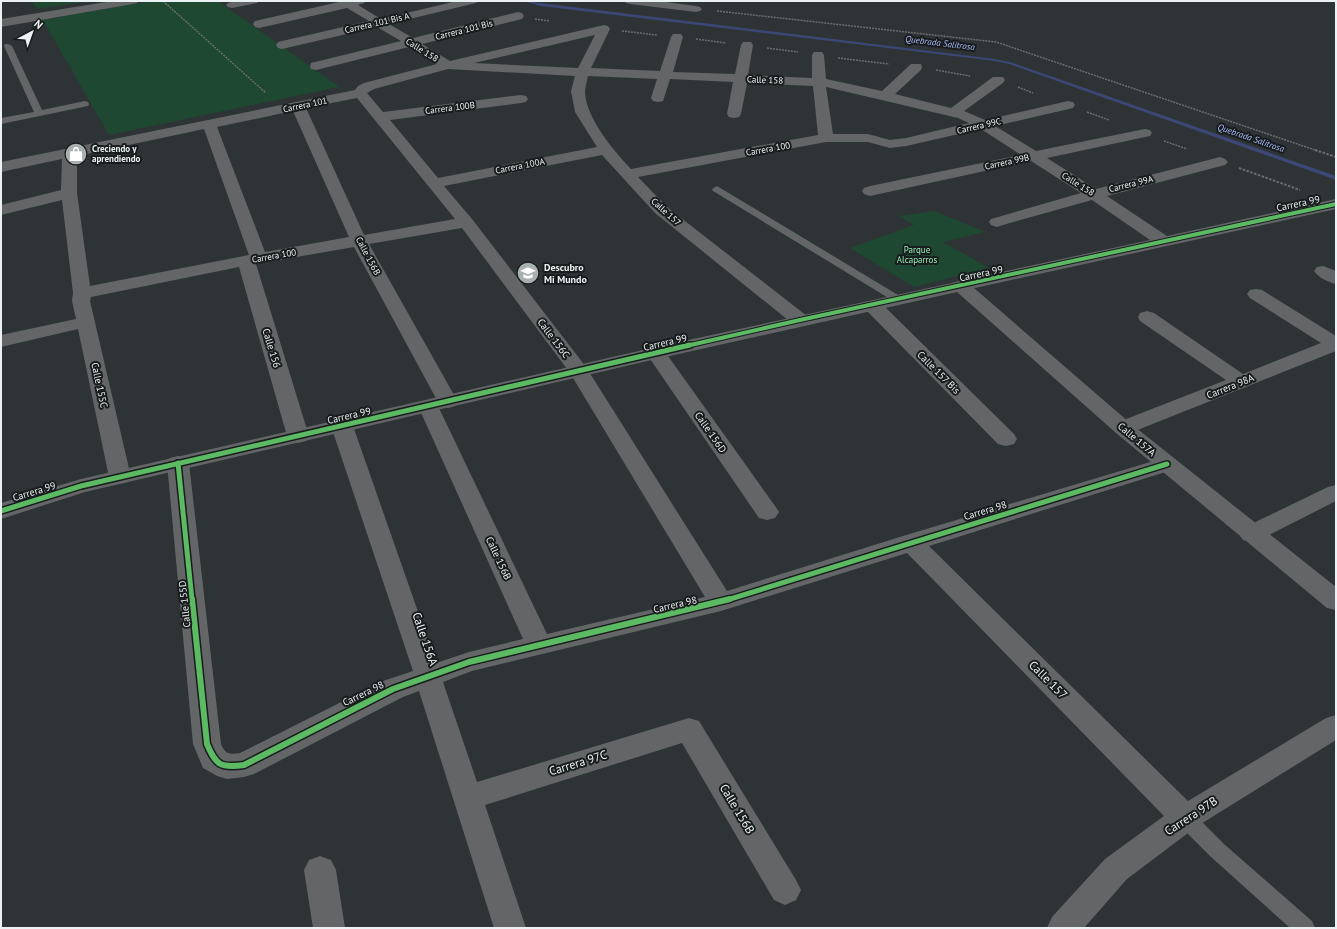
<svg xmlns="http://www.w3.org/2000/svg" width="1337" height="929" viewBox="0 0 1337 929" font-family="'PT Sans',sans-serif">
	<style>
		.green { fill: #1e4831 }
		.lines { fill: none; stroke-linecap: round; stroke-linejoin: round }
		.stream { fill: #3c4776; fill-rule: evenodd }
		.path-far1 { stroke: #6b6e6e; stroke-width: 1.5; stroke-dasharray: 2 1; stroke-linecap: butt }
		.path { stroke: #6b6e6e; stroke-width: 2; stroke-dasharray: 2.5 1.5; stroke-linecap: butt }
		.service { fill: #636566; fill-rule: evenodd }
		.minor { fill: #636566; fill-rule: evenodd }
		.tertiary { fill: #636566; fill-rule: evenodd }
		.cycleway-far2-casing { stroke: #181c1d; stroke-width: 6 }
		.cycleway-far1-casing { stroke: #181c1d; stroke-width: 8 }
		.cycleway-casing { stroke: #181c1d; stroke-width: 9 }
		.cycleway-far2 { stroke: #5cba63; stroke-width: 4 }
		.cycleway-far1 { stroke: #5cba63; stroke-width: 5 }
		.cycleway { stroke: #5cba63; stroke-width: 6 }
		.labels { text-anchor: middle; stroke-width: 4; stroke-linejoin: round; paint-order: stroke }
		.far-street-label { font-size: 9px; fill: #ebf2f3; stroke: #181c1d }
		.far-water-label { font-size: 9px; font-style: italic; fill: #adbfff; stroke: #181c1d }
		.far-poi-label { font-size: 9px; font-weight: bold; fill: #ebf2f3; stroke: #181c1d; text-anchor: start }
		.far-park-label { font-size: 9px; fill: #96f0b9; stroke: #181c1d }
		.street-label { font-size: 10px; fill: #ebf2f3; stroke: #181c1d }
		.poi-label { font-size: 10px; font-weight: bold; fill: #ebf2f3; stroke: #181c1d; text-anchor: start }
		.near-street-label { font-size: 12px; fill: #ebf2f3; stroke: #181c1d }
	</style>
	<rect width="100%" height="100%" fill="#2e3435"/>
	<g class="green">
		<polygon points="32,1 89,1 37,9"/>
		<polygon points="151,1 218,1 339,87 109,135 43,20"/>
		<polygon points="935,211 985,232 943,242 989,268 914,287 850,248 914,225 899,216"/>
	</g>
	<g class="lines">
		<polygon class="stream" points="524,1 995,59 1010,62 1336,176 1336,180 1009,64 995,61 541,6"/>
		<g class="path-far1">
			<polyline points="163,1 266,93"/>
			<polyline points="717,11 996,42 1318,151"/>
			<polyline points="535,19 550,21"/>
			<polyline points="622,31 657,35"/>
			<polyline points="696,39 726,43"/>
			<polyline points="767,48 798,52"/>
			<polyline points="838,58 889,64"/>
			<polyline points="936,70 970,76"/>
			<polyline points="1018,87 1033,93"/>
			<polyline points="1087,112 1109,120"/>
			<polyline points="1164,141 1187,149"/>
		</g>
		<g class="path">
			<polyline points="1315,150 1336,157"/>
			<polyline points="1239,168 1300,190"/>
		</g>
		<g class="service">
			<polygon points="5,44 8,44 12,46 42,110 85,101 88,102 89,104 88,106 1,124 1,118 34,112 4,46"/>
			<polygon points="717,186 903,298 905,300 903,302 895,302 713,191 712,189"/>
			<polygon points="1185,810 1192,812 1224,844 1312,921 1315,928 1290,928 1210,856 1178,824 1175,818 1178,812"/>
		</g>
		<g class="minor">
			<polygon points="112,1 139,1 137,3 133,4 1,27 1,19"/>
			<polygon points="235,1 259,1 257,3 232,8 228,7 226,5 228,3"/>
			<path d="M338,1H366L364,3L358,5L381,19L457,1H478L476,3L389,24L413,38L518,12L522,13L524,16L522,19L422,44L450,61L604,25L608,26L610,29L591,68L660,71L671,37L673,34H681L683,37L673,72L735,74L741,45L743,42H751L753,45L748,75L812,78V55L814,52H822L824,55L826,79L882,91L911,64H921L922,67L921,70L895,94L951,108L993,77H1003L1005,80L1003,83L964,111L985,120L1068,101L1073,102L1075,105L1073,108L995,126L1036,151L1145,129L1150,130L1152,133L1150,136L1047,158L1096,189L1220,157L1225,159L1228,162L1225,165L1107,196L1167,236L1336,199V209L961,291L955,290L952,286L955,282L1150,240L1092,200L1003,225L997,227L991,225L989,222L991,219L1081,193L1031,161L870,196L864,194L862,191L864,188L870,186L1021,155L981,129L906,146L890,148L868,142H826L638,177L667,207L807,316L809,320L807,324L800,326L793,324L655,213L602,155L444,186L472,219L586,367L727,591L903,536L1167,457L1175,459L1178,464L1175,469L929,546L1188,801L1326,718L1336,715V740L1196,827L1127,879L1084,928H1047L1052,917L1105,859L1164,816L907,553L721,611L472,671L443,682L477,782L689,718L699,721L796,880L801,890L796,900L785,905L774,900L682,743L485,805L526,928H494L419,691L403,697L254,774L244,777L227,779L217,776L203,768L193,744L167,463L170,458L178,456L186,458L189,463L221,744C225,754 230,755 240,753L383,681L413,671L331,426L335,421L342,419L349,421L353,426L436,663L469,652L523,639L418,406L421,402L428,400L435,402L438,406L547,634L705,597L570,373L462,228L369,244L458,402L455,406L448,408L441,406L438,402L354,247L256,264L309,436L306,441L298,443L290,441L287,436L239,267L91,297L90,301L131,477L128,482L120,484L112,482L109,477L78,329L1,347V335L76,319L72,301L73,293L62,200L1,215V205L61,190L62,159L1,172V162L355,90L358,86L364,83L437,64L409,47L316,70L311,69L310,66L311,63L401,41L377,27L282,49L278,48L276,45L278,42L369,21L347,8L259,28L255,27L253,24L255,21L339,2ZM595,35L578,68L474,63ZM448,69L575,76L571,91L575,112L597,147L438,178L390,120L521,103L526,102L528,99L526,96L521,95L383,112L367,93L374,89ZM588,76L657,79L651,98L653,101L658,102L663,101L670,79L733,82L727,114L729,117L734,118L739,117L741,114L747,83L813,86L818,135L631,169C613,150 586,118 585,92C585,87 587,81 588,76ZM826,87L958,118L969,123L906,138L890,140L868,134H833ZM357,98L455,219L364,235L306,108ZM293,111L349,237L265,252L217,127ZM204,129L249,255L90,286L77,193V156Z"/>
			<polygon points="624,1 659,1 696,6 700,7 702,9 700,11 696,12 630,4 626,3"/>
			<path d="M1323,266L1336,271V284C1328,282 1319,278 1314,271L1317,267Z"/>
			<polygon points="1256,289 1262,290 1336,336 1336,351 1130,433 1123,435 1116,433 1112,428 1116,423 1226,380 1140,321 1138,317 1140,313 1147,311 1154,313 1243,374 1321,343 1250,298 1247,294 1250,290"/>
			<polygon points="873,300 880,302 1014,434 1017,439 1014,444 1006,446 998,444 866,310 864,306 866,302"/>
			<polygon points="656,347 663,349 775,506 779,512 775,518 767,520 759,518 646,353 649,349"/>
			<polygon points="1336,485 1336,501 1259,540 1251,542 1243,540 1239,534 1243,528 1328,487"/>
			<polygon points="320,856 331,860 336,870 345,928 313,928 304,870 309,860"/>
		</g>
		<polygon class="tertiary" points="961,281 967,282 1130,423 1336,587 1336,610 1327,608 1116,433 957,292 656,359 85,492 1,519 1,503 81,479 656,347"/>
		<g class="cycleway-far2-casing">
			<polyline id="cycleway-far2" points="686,346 800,320 1336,204"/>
		</g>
		<g class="cycleway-far1-casing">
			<g id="cycleway-far1">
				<polyline points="178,463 192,600"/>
				<polyline points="1,511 81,486 690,345"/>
				<polyline points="727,600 1167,464"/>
			</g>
		</g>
		<g class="cycleway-casing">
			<path id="cycleway" d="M192,599L207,744C216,766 221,768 244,765L393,689L469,662L730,599"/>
		</g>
		<use href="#cycleway-far2" class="cycleway-far2"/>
		<use href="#cycleway-far1" class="cycleway-far1"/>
		<use href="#cycleway" class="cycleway"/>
	</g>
	<defs>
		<g id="shop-disc" transform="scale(1.15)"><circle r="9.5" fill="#a9b0b0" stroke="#181c1d"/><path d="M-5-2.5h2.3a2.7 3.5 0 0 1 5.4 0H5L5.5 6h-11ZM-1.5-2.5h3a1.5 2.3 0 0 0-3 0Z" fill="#fff"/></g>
		<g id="school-disc" transform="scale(1.15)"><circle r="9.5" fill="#a9b0b0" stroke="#181c1d"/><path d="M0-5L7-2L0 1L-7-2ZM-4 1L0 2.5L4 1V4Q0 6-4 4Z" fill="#fff"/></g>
	</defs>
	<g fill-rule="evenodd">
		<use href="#shop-disc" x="76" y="154"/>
		<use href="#school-disc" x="528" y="273"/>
	</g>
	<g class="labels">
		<g class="far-street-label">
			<text transform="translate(377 23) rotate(-13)" y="3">Carrera 101 Bis A</text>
			<text transform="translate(464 30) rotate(-14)" y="3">Carrera 101 Bis</text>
			<text transform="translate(422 50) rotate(32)" y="3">Calle 158</text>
			<text transform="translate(765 80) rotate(2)" y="3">Calle 158</text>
			<text transform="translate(305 105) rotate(-12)" y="3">Carrera 101</text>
			<text transform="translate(450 108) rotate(-7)" y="3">Carrera 100B</text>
			<text transform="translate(979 126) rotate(-13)" y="3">Carrera 99C</text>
			<text transform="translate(768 149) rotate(-10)" y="3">Carrera 100</text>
			<text transform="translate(1007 162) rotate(-12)" y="3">Carrera 99B</text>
			<text transform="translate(520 166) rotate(-11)" y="3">Carrera 100A</text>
			<text transform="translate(1078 184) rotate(32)" y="3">Calle 158</text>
			<text transform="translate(1131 184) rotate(-14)" y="3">Carrera 99A</text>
			<text transform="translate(666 212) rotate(42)" y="3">Calle 157</text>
			<text transform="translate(274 256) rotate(-10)" y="3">Carrera 100</text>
			<text transform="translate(368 256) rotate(62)" y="3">Calle 156B</text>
		</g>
		<g class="far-water-label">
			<text transform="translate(940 43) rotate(7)" y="3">Quebrada Salitrosa</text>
			<text transform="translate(1251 138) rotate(19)" y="3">Quebrada Salitrosa</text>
		</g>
		<g class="far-poi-label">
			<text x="92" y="152">Creciendo y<tspan x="92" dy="10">aprendiendo</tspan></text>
		</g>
		<g class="far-park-label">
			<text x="917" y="253">Parque<tspan x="917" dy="10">Alcaparros</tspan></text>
		</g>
		<g class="street-label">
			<text transform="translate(1298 203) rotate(-12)" y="4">Carrera 99</text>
			<text transform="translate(981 273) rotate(-12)" y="4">Carrera 99</text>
			<text transform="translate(554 338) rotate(53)" y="4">Calle 156C</text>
			<text transform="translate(665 342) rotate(-13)" y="4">Carrera 99</text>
			<text transform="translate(272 348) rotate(73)" y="4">Calle 156</text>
			<text transform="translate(939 372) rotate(45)" y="4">Calle 157 Bis</text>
			<text transform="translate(100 385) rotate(78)" y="4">Calle 155C</text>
			<text transform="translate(1230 386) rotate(-22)" y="4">Carrera 98A</text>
			<text transform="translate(349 415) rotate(-13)" y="4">Carrera 99</text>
			<text transform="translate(711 432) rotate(55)" y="4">Calle 156D</text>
			<text transform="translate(1137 439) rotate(40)" y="4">Calle 157A</text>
			<text transform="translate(34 491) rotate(-17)" y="4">Carrera 99</text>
			<text transform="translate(985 510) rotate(-17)" y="4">Carrera 98</text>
			<text transform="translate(499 558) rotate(65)" y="4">Calle 156B</text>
			<text transform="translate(184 604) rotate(-96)" y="4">Calle 155D</text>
			<text transform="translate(675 604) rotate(-13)" y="4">Carrera 98</text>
			<text transform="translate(363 693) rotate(-26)" y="4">Carrera 98</text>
		</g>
		<g class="poi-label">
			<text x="544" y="271">Descubro<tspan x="544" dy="12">Mi Mundo</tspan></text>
		</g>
		<g class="near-street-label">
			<text transform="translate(425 639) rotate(71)" y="4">Calle 156A</text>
			<text transform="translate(1048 680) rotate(45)" y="4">Calle 157</text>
			<text transform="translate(578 763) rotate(-17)" y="4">Carrera 97C</text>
			<text transform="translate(737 809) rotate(59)" y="4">Calle 156B</text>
			<text transform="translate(1191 816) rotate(-33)" y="4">Carrera 97B</text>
		</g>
	</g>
	<rect width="1337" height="929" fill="none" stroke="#ebf2f3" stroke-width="4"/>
	<g transform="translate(32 32) rotate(41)" stroke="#181c1d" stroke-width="3" paint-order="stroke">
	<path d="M0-3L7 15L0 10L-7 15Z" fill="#ebf2f3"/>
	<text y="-6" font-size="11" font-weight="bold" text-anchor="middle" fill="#ebf2f3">N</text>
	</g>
</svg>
